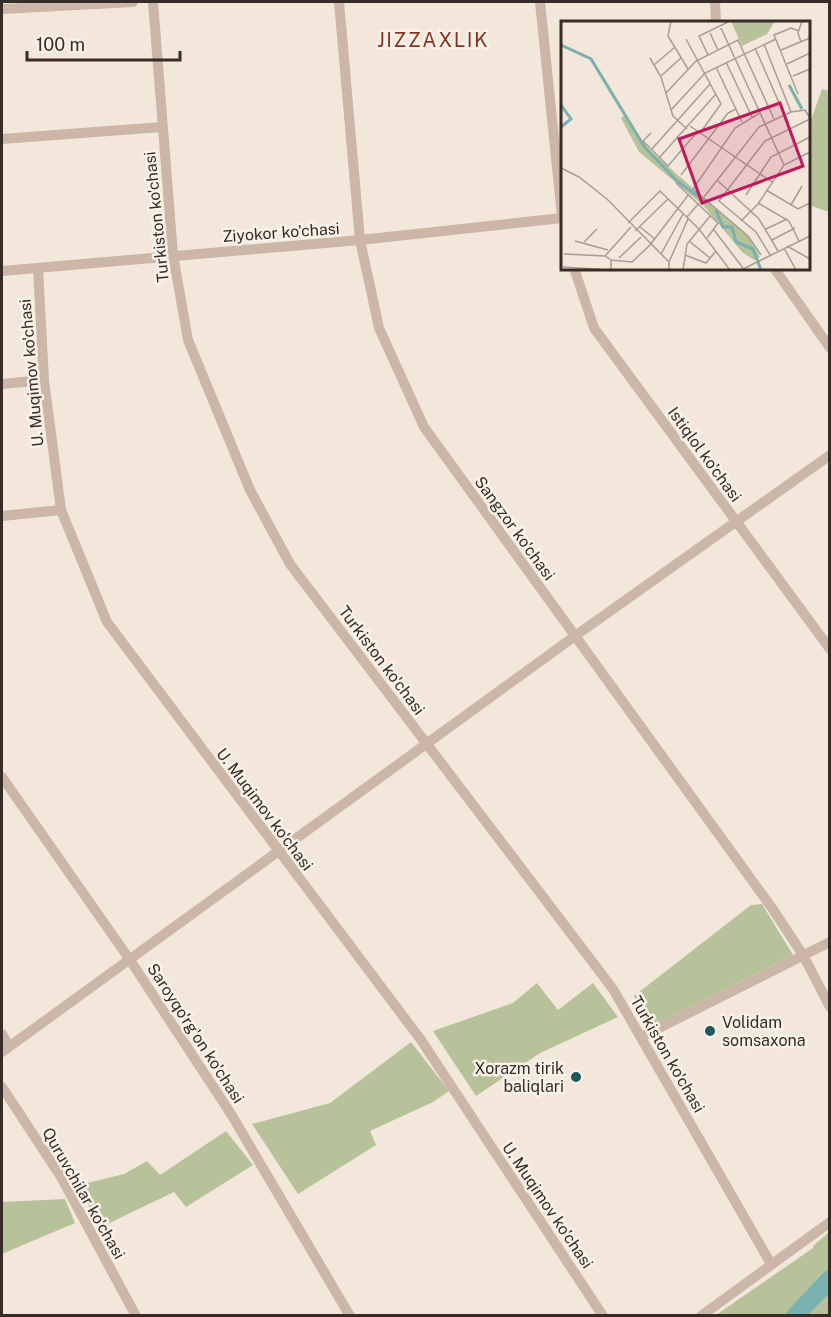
<svg xmlns="http://www.w3.org/2000/svg" width="831" height="1317" viewBox="0 0 831 1317" font-family="'Public Sans',sans-serif">
	<style>
		.green { fill: #b7c29b }
		.lines { fill: none; stroke-linecap: round; stroke-linejoin: round }
		.river { stroke: #79b1b0; stroke-width: 18 }
		.minor { stroke: #cbb6a7; stroke-width: 10 }
		.poi-dot { fill: #1c595a; stroke: #faf1e8; stroke-width: 2 }
		.labels { text-anchor: middle; stroke-width: 5; stroke-linejoin: round; paint-order: stroke }
		.street-label { font-size: 16px; fill: #372c28; stroke: #faf1e8 }
		.poi-label { font-size: 16px; fill: #372c28; stroke: #faf1e8; text-anchor: start }
		.quarter-label { font-size: 20px; letter-spacing: 1.5px; fill: #89331e; stroke: #faf1e8 }
		.inset-river { fill: none; stroke: #79b1b0; stroke-width: 3 }
		.inset-road { fill: none; stroke: #a89c93; stroke-width: 1.5 }
		.view { fill: #c2185b; fill-opacity: 0.15; stroke: #c2185b; stroke-width: 3 }
		.inset-edge { fill: none; stroke: #372c28; stroke-width: 3 }
	</style>
	<rect width="100%" height="100%" fill="#f3e7db"/>
	<g class="green">
		<polygon points="822,89 829,91 829,212 809,205 809,126"/>
		<polygon points="762,904 793,955 650,1027 634,996 751,905"/>
		<polygon points="537,983 558,1010 593,983 618,1017 540,1053 476,1096 433,1031 513,1003"/>
		<polygon points="411,1042 449,1091 433,1102 370,1131 376,1145 298,1194 252,1124 330,1103"/>
		<polygon points="226,1131 253,1165 186,1207 174,1192 99,1228 79,1185 124,1174 147,1161 160,1175"/>
		<polygon points="65,1199 75,1223 2,1254 2,1202"/>
		<polygon points="829,1232 829,1315 716,1315 813,1248 813,1246"/>
	</g>
	<g class="lines">
		<polyline class="river" points="795,1316 830,1279"/>
		<g class="minor">
			<polyline points="153,2 173,255 188,340 250,490 290,564 613,989 771,1264"/>
			<polyline points="339,2 360,240 379,328 424,427 772,908 803,955 830,1007"/>
			<polyline points="540,2 562,216"/>
			<polyline points="715,2 716,22"/>
			<polyline points="2,9 133,2"/>
			<polyline points="2,139 162,127"/>
			<polyline points="38,268 44,380 61,510 107,622 421,1040 603,1316"/>
			<polyline points="574,268 594,328 830,649"/>
			<polyline points="774,268 830,348"/>
			<polyline points="2,271 360,240 562,218"/>
			<polyline points="2,384 44,380"/>
			<polyline points="2,516 61,510"/>
			<polyline points="2,777 130,960 231,1114 350,1316"/>
			<polyline points="2,1034 9,1046"/>
			<polyline points="641,1037 830,942"/>
			<polyline points="2,1052 575,636 830,455"/>
			<polyline points="2,1087 61,1177 136,1316"/>
			<polyline points="701,1316 830,1222"/>
		</g>
	</g>
	<g class="poi-dot">
		<circle cx="710" cy="1031" r="6"/>
		<circle cx="576" cy="1077" r="6"/>
	</g>
	<g class="labels">
		<g class="street-label">
			<text transform="translate(156 217) rotate(-96)" y="6">Turkiston ko'chasi</text>
			<text transform="translate(281 232) rotate(-4)" y="6">Ziyokor ko'chasi</text>
			<text transform="translate(31 373) rotate(-95)" y="6">U. Muqimov ko'chasi</text>
			<text transform="translate(705 454) rotate(54)" y="6">Istiqlol ko'chasi</text>
			<text transform="translate(515 528) rotate(54)" y="6">Sangzor ko'chasi</text>
			<text transform="translate(382 660) rotate(53)" y="6">Turkiston ko'chasi</text>
			<text transform="translate(265 809) rotate(53)" y="6">U. Muqimov ko'chasi</text>
			<text transform="translate(196 1033) rotate(57)" y="6">Saroyqo'rg'on ko'chasi</text>
			<text transform="translate(668 1054) rotate(60)" y="6">Turkiston ko'chasi</text>
			<text transform="translate(84 1193) rotate(60)" y="6">Quruvchilar ko'chasi</text>
			<text transform="translate(548 1205) rotate(56)" y="6">U. Muqimov ko'chasi</text>
		</g>
		<g class="poi-label">
			<text x="722" y="1028">Volidam<tspan x="722" dy="18">somsaxona</tspan></text>
			<text x="564" y="1074" text-anchor="end">Xorazm tirik<tspan x="564" dy="18">baliqlari</tspan></text>
		</g>
		<g class="quarter-label">
			<text x="433" y="47">JIZZAXLIK</text>
		</g>
	</g>
	<g transform="translate(561 21)">
		<rect width="249" height="249" fill="#f3e7db"/>
		<path d="M64,94L87,128L187,215L199,236L193,239L181,231L142,184L78,131L60,97Z" fill="#b7c29b"/>
		<path d="M170,0H214L206,13L181,25Z" fill="#b7c29b"/>
		<path class="inset-river" d="M0,24L30,38L83,125L116,160L147,182M228,64L241,88M0,84L10,98L0,106M155,189L162,206H171L175,221L192,228L200,249"/>
		<path class="inset-road" d="M110,0L107,15L127,48M160,7L223,144M149,12L157,29M125,18L160,83L139,112M240,21L237,12L241,0M203,23L230,91M194,27L223,93M220,29L249,17M147,34L138,15L169,0M89,37L100,56L112,95L126,108M165,41L191,96M226,43L249,32M93,44L114,26M155,46L181,101M100,55L120,37M232,55L249,48M105,72L135,40L177,19L213,98M237,73L213,14L230,7L238,10M110,89L144,52L215,18M199,92L174,107L132,168L187,215L200,234M129,105L211,161M90,112L82,120L107,145L137,110M90,129L149,63M98,137L155,73M0,147L18,156L46,178L108,241V249M120,154L167,92L175,88M157,160L198,198L217,230M115,162L157,202L146,217M205,169L237,188L249,182M185,174L210,136L249,116M143,176L198,106L230,91L244,89L249,97M197,182L228,200L238,220M230,184L241,165M126,196L138,182M180,200L197,183L223,144L249,131M67,202L99,170L138,208L169,249M79,206L94,218M205,208L226,198M153,209L182,247M74,210L107,178M211,219L234,207M14,220L47,229M128,220L149,237M23,221L36,208M226,225L249,238M223,227L235,249M3,233L44,235L50,239M100,233L122,193M124,234L145,242L155,230M209,234L195,211L158,180L204,120L249,98M44,235L70,206M58,237L80,216M108,241L127,198M2,246L49,249M50,249V239L71,241L89,224L128,173M122,249L126,223L150,194M180,249L249,215"/>
		<path class="view" d="M219,82L242,145L141,182L118,118Z"/>
		<rect width="249" height="249" class="inset-edge"/>
	</g>
	<rect width="831" height="1317" fill="none" stroke="#372c28" stroke-width="6"/>
	<path d="M27 51v9h153v-9" fill="none" stroke="#372c28" stroke-width="3"/>
	<text x="36" y="51" font-size="18" fill="#372c28" stroke="#faf1e8" stroke-width="4.5" paint-order="stroke">100 m</text>
</svg>
